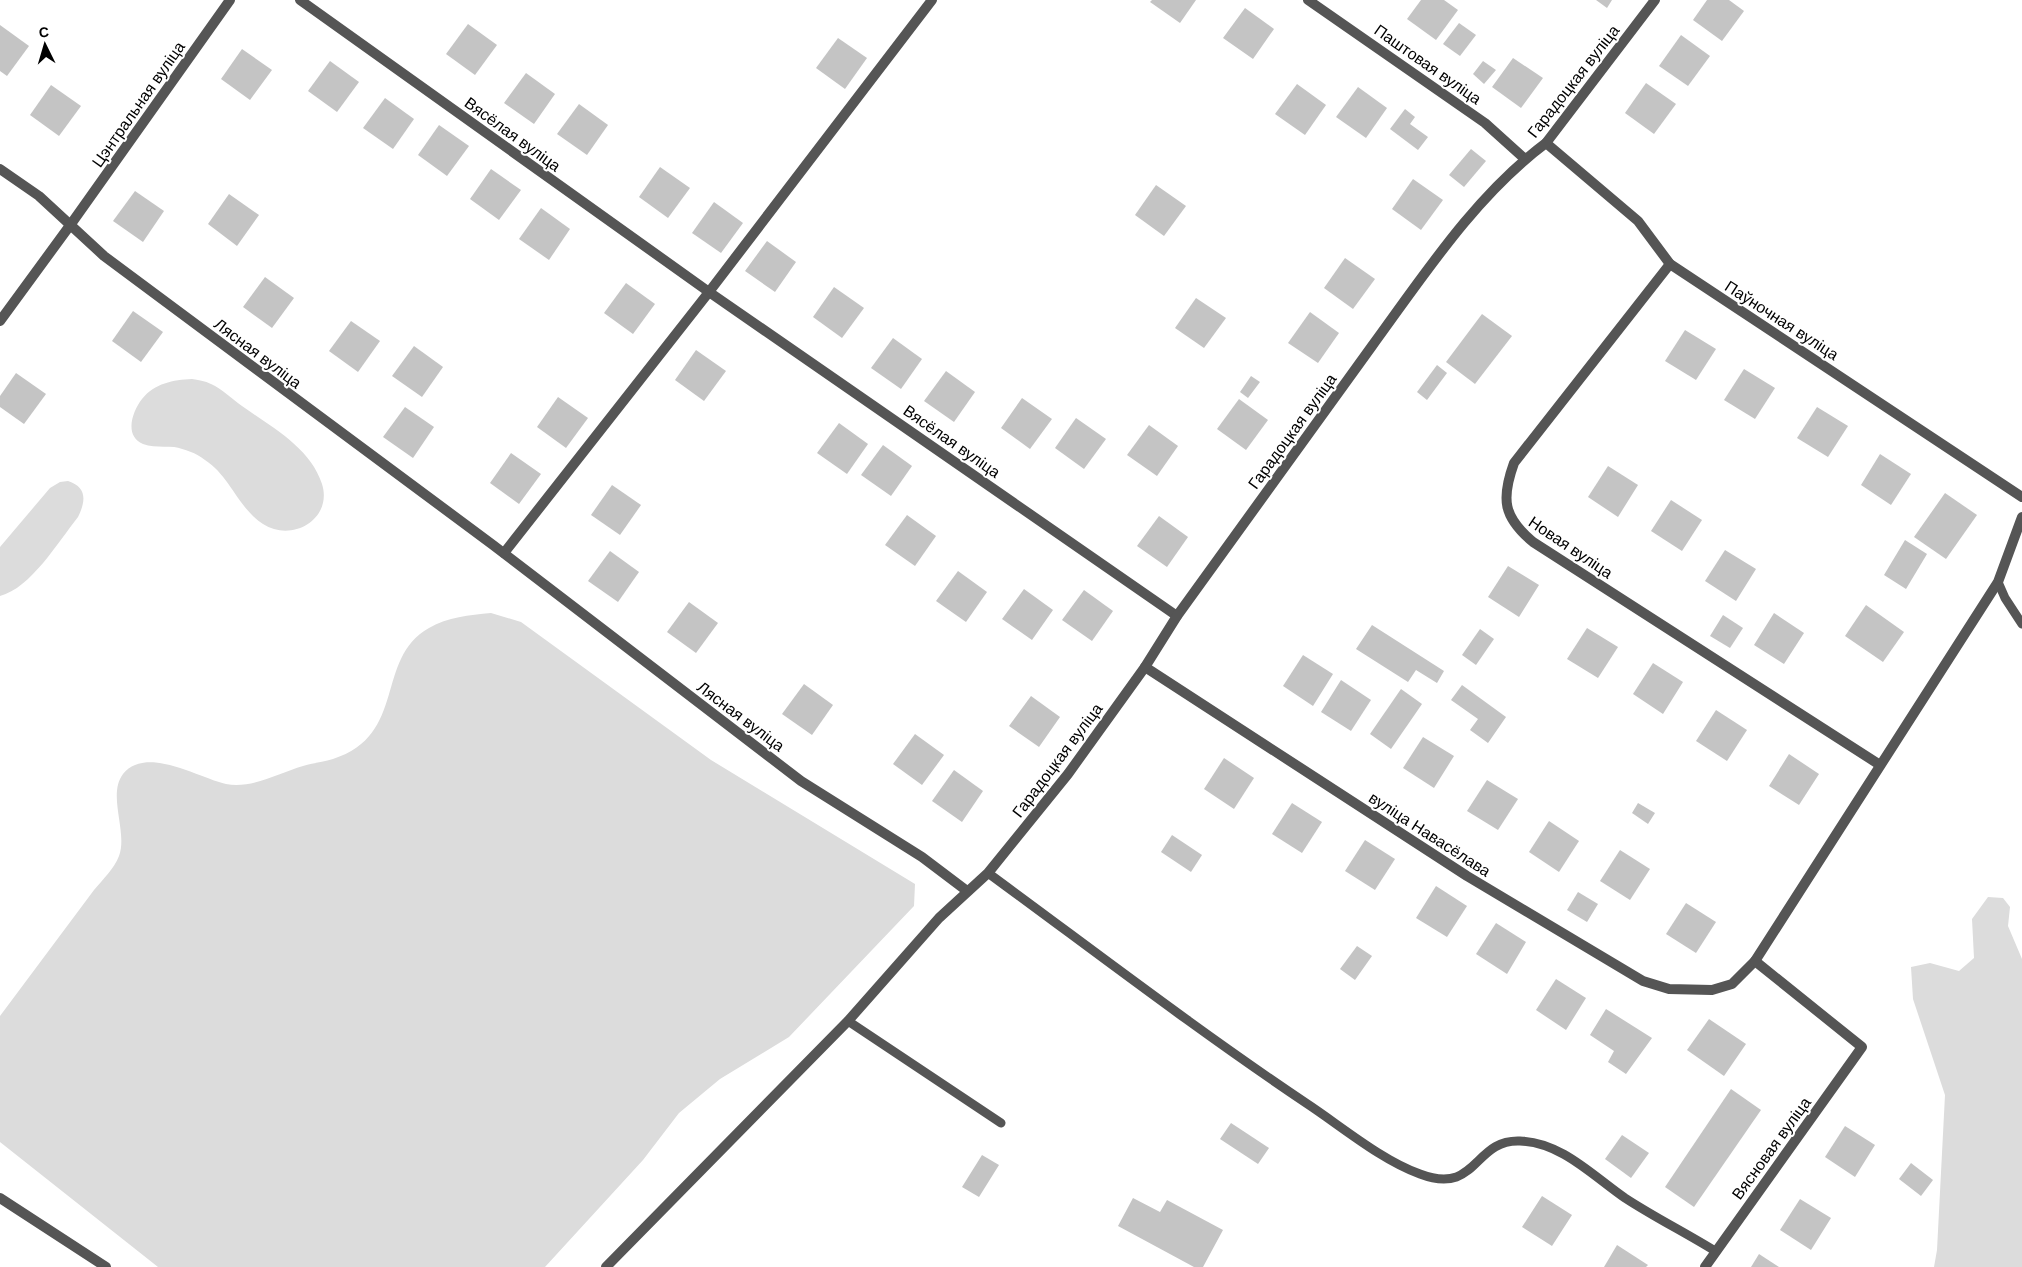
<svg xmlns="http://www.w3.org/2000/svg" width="2022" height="1267" viewBox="0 0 2022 1267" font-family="'DM Sans',sans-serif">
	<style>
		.green { fill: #dcdcdc }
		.building { fill: #c4c4c4 }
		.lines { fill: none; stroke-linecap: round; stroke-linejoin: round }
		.service { stroke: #555; stroke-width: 9 }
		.minor { stroke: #555; stroke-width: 10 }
		.tertiary { stroke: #555; stroke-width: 10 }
		.labels { text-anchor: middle; stroke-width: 4; stroke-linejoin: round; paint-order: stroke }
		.street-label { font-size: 16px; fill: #000; stroke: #fff }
	</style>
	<rect width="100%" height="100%" fill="#fff"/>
	<g class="green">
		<path d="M192,379C198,380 205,381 211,384C222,389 232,399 242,406C271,427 310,447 322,484C333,519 292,543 263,524C238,508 230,476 205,460C196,453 185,449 174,447C164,446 153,448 143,444C124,436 132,412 142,399C155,383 173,380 192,379Z"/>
		<path d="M68,481C87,487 86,501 78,517C58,542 31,588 0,596V547L50,488L60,482Z"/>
		<path d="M491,613L521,622L711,760L915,884L914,906L789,1037L720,1079L679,1113L643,1160L545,1267H158L0,1142V1016L94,890C103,879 114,869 119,856C128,832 107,795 123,774C146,745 199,778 226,784C252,789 279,773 303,766C313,763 323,762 333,759C408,735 374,659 429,628C448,617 469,615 491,613Z"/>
		<polygon points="1988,897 2003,898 2010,907 2008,926 2022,959 2022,1267 1934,1267 1937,1250 1945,1095 1913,999 1911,967 1930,963 1959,971 1974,958 1972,919"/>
	</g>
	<g class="building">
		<polygon points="1152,0 1196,0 1180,23 1150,2"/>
		<polygon points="1421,0 1444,0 1458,10 1436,40 1407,19"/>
		<polygon points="1596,0 1612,0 1607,8"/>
		<polygon points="1707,0 1729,0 1744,11 1722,41 1693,20"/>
		<polygon points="1245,8 1274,29 1253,59 1223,38"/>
		<polygon points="1459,23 1476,35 1460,56 1443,44"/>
		<polygon points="468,24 497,45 475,75 446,54"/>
		<polygon points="0,25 29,46 7,76 0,71"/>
		<polygon points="1681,35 1710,56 1688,86 1659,66"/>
		<polygon points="838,38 867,58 845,89 816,68"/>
		<polygon points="242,49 272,70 250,100 221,79"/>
		<polygon points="1513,58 1543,78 1521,108 1492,87"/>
		<polygon points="330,61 359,82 337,112 308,91"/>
		<polygon points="1483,61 1496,70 1484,84 1473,74"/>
		<polygon points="526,73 555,94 534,124 504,103"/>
		<polygon points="1646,83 1676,104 1654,134 1625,113"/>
		<polygon points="1297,84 1326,105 1305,135 1275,114"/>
		<polygon points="51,85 81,106 59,136 30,115"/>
		<polygon points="1358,87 1387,108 1366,138 1336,117"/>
		<polygon points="385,98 414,119 393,149 363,128"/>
		<polygon points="579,104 608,125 587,155 557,134"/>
		<polygon points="1405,109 1415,117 1410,124 1428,137 1418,150 1390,129"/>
		<polygon points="439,125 469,146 447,176 418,155"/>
		<polygon points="1471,149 1486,161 1464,187 1449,175"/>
		<polygon points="660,167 690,188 668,218 639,197"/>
		<polygon points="491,169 521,190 499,220 470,199"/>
		<polygon points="1413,179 1443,200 1421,230 1392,209"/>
		<polygon points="1156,185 1186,206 1164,236 1135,215"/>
		<polygon points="135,191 164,211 143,242 113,221"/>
		<polygon points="229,194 259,215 237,246 208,224"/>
		<polygon points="714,202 743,223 721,253 692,233"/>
		<polygon points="541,208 570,229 549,260 519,239"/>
		<polygon points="767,241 796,262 775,292 745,271"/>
		<polygon points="1345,258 1375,279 1353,309 1324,288"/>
		<polygon points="265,277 294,298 272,328 243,307"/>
		<polygon points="626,283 655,304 633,334 604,313"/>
		<polygon points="834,287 864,308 842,338 813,317"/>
		<polygon points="1196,298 1226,318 1204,348 1175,328"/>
		<polygon points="133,311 163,332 141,362 112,341"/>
		<polygon points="1310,312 1339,333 1318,363 1288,343"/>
		<polygon points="1482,314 1512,336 1475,384 1446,362"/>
		<polygon points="351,321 380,341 358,372 329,351"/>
		<polygon points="1685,330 1716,349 1696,380 1665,361"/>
		<polygon points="893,338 922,359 901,389 871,368"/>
		<polygon points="414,346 443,367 422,397 392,376"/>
		<polygon points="696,350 726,371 704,401 675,380"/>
		<polygon points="1437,365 1447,373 1427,400 1417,392"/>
		<polygon points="1744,369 1775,388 1755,419 1724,400"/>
		<polygon points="946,371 975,392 954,422 924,401"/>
		<polygon points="16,373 46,394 24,424 0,407 0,396"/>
		<polygon points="1251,376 1260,382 1248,398 1240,392"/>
		<polygon points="558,397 588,418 566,448 537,427"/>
		<polygon points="1022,398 1052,419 1030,449 1001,428"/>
		<polygon points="1239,399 1268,420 1246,450 1217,429"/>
		<polygon points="405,407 434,427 413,458 383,437"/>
		<polygon points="1817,407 1848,426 1828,457 1797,438"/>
		<polygon points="1076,418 1106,439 1084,469 1055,448"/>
		<polygon points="839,423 868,444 847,474 817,453"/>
		<polygon points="1149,425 1178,446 1157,476 1127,455"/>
		<polygon points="883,445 912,466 891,496 861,475"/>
		<polygon points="511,453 541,474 519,504 490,483"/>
		<polygon points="1880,454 1911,474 1891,505 1861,485"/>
		<polygon points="1608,466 1638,485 1618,517 1588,497"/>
		<polygon points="612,485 641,505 620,535 591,515"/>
		<polygon points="1945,493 1977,515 1946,559 1914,537"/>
		<polygon points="1671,500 1702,520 1682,551 1651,531"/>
		<polygon points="907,515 936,536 915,566 885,545"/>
		<polygon points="1159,516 1188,537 1167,567 1137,546"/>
		<polygon points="1905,540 1927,554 1906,589 1884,575"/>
		<polygon points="1725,550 1756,569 1736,601 1705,581"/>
		<polygon points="610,551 639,572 618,602 588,581"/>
		<polygon points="1508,566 1539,585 1519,617 1488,597"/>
		<polygon points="958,571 987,592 966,622 936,601"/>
		<polygon points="1024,589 1053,610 1032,640 1002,619"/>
		<polygon points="1084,590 1113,611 1092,641 1062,620"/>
		<polygon points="689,602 718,623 696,653 667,632"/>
		<polygon points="1866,605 1904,632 1883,662 1845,636"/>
		<polygon points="1774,613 1804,633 1784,664 1754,645"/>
		<polygon points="1723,615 1743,628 1730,648 1710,636"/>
		<polygon points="1372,625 1444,671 1437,683 1416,670 1408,682 1356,649"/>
		<polygon points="1587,628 1618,647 1598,678 1567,659"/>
		<polygon points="1480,629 1494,639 1476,665 1462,655"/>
		<polygon points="1303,655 1333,674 1313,706 1283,686"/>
		<polygon points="1653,663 1683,682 1663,714 1633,694"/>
		<polygon points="1341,680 1371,700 1351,731 1321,712"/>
		<polygon points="804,684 833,705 812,735 782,714"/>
		<polygon points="1462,685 1506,717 1488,743 1470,730 1478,719 1451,700"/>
		<polygon points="1401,689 1422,704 1391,749 1370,734"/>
		<polygon points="1031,696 1060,717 1039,747 1009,726"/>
		<polygon points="1716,710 1747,730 1727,761 1696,741"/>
		<polygon points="915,734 944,755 922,785 893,764"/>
		<polygon points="1423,737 1454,756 1434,788 1403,768"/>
		<polygon points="1789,754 1819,774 1799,805 1769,786"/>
		<polygon points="1224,758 1254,778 1234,809 1204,789"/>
		<polygon points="954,770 983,791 962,822 932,801"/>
		<polygon points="1487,780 1518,799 1498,830 1467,811"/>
		<polygon points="1292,803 1322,822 1302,853 1272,834"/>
		<polygon points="1638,803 1655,813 1648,824 1632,813"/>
		<polygon points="1549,821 1579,841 1559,872 1529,852"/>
		<polygon points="1172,835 1202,855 1191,872 1161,852"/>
		<polygon points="1365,840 1395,859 1375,890 1345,871"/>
		<polygon points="1620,850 1650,869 1630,900 1600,881"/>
		<polygon points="1436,886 1467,906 1447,937 1416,918"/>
		<polygon points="1578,892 1598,904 1587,922 1567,910"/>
		<polygon points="1686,903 1716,922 1696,953 1666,934"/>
		<polygon points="1496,923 1526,942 1507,974 1476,954"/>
		<polygon points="1357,946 1372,956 1355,980 1340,969"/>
		<polygon points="1556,979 1586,998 1566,1030 1536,1010"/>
		<polygon points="1606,1009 1652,1038 1626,1074 1608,1062 1614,1051 1590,1035"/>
		<polygon points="1709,1019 1746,1044 1724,1076 1687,1050"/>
		<polygon points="1731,1089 1761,1110 1694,1207 1665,1187"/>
		<polygon points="1231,1123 1269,1148 1258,1164 1220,1139"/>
		<polygon points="1845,1126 1875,1145 1855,1177 1825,1157"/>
		<polygon points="1622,1135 1649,1153 1631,1178 1605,1159"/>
		<polygon points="982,1155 999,1165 979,1197 962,1187"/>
		<polygon points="1911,1163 1933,1180 1921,1196 1899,1179"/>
		<polygon points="1542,1196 1572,1215 1552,1246 1522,1227"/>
		<polygon points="1133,1198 1160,1212 1167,1200 1223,1230 1203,1267 1194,1267 1118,1226"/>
		<polygon points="1800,1199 1831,1218 1811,1250 1780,1230"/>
		<polygon points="1617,1245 1648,1265 1646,1267 1604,1267"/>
		<polygon points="1759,1254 1779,1267 1751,1267"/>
	</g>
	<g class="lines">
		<g class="service">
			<polyline points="1998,582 2005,598 2022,624"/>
			<path d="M988,873C1093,950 1197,1030 1306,1103C1341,1126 1381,1160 1420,1174C1478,1196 1473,1139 1520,1141C1561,1142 1593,1176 1625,1198C1654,1217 1686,1233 1715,1251"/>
			<polyline points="848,1021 1001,1123"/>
		</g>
		<g class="minor">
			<polyline points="300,0 709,292 1177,616"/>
			<polyline points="1308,0 1485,123 1525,159"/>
			<polyline points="1546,143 1638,221 1670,264 2022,497"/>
			<polyline points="0,169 39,196 104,256 493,545 801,781 922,857 967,891"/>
			<path d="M1670,264L1514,463C1501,499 1503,517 1533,542L1880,765"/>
			<polyline points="0,321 71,224 230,0"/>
			<polyline points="504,553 709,292 932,0"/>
			<polyline points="1145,667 1467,876 1643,981 1669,989 1712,990 1732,984 1755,961 1998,582 2022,517"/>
			<path d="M606,1267L848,1021L939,918L988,873L1068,774L1145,667L1177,616C1242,526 1307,436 1372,346C1424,275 1475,196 1546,143L1655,0"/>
			<polyline points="1705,1267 1862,1047 1755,961"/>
		</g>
		<polyline class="tertiary" points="0,1198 106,1267"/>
	</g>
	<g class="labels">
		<g class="street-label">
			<text transform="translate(1428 64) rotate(35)" y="6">Паштовая вуліца</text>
			<text transform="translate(1573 81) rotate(-52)" y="6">Гарадоцкая вуліца</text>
			<text transform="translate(138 104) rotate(-55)" y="6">Цэнтральная вуліца</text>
			<text transform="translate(513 134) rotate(36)" y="6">Вясёлая вуліца</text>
			<text transform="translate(1782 320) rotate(33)" y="6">Паўночная вуліца</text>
			<text transform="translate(258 353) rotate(37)" y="6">Лясная вуліца</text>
			<text transform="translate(1292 431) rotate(-54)" y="6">Гарадоцкая вуліца</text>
			<text transform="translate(952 441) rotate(35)" y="6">Вясёлая вуліца</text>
			<text transform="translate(1571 547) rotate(34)" y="6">Новая вуліца</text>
			<text transform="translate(741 716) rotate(37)" y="6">Лясная вуліца</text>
			<text transform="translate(1057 760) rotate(-53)" y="6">Гарадоцкая вуліца</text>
			<text transform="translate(1430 834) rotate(33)" y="6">вуліца Навасёлава</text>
			<text transform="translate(1771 1148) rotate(-54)" y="6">Вясновая вуліца</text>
		</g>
	</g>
	<g transform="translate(45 45) rotate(355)" stroke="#ffffff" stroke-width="4" paint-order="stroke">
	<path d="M0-4L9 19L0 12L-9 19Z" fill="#000000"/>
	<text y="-8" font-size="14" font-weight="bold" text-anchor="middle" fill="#000000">С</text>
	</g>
</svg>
